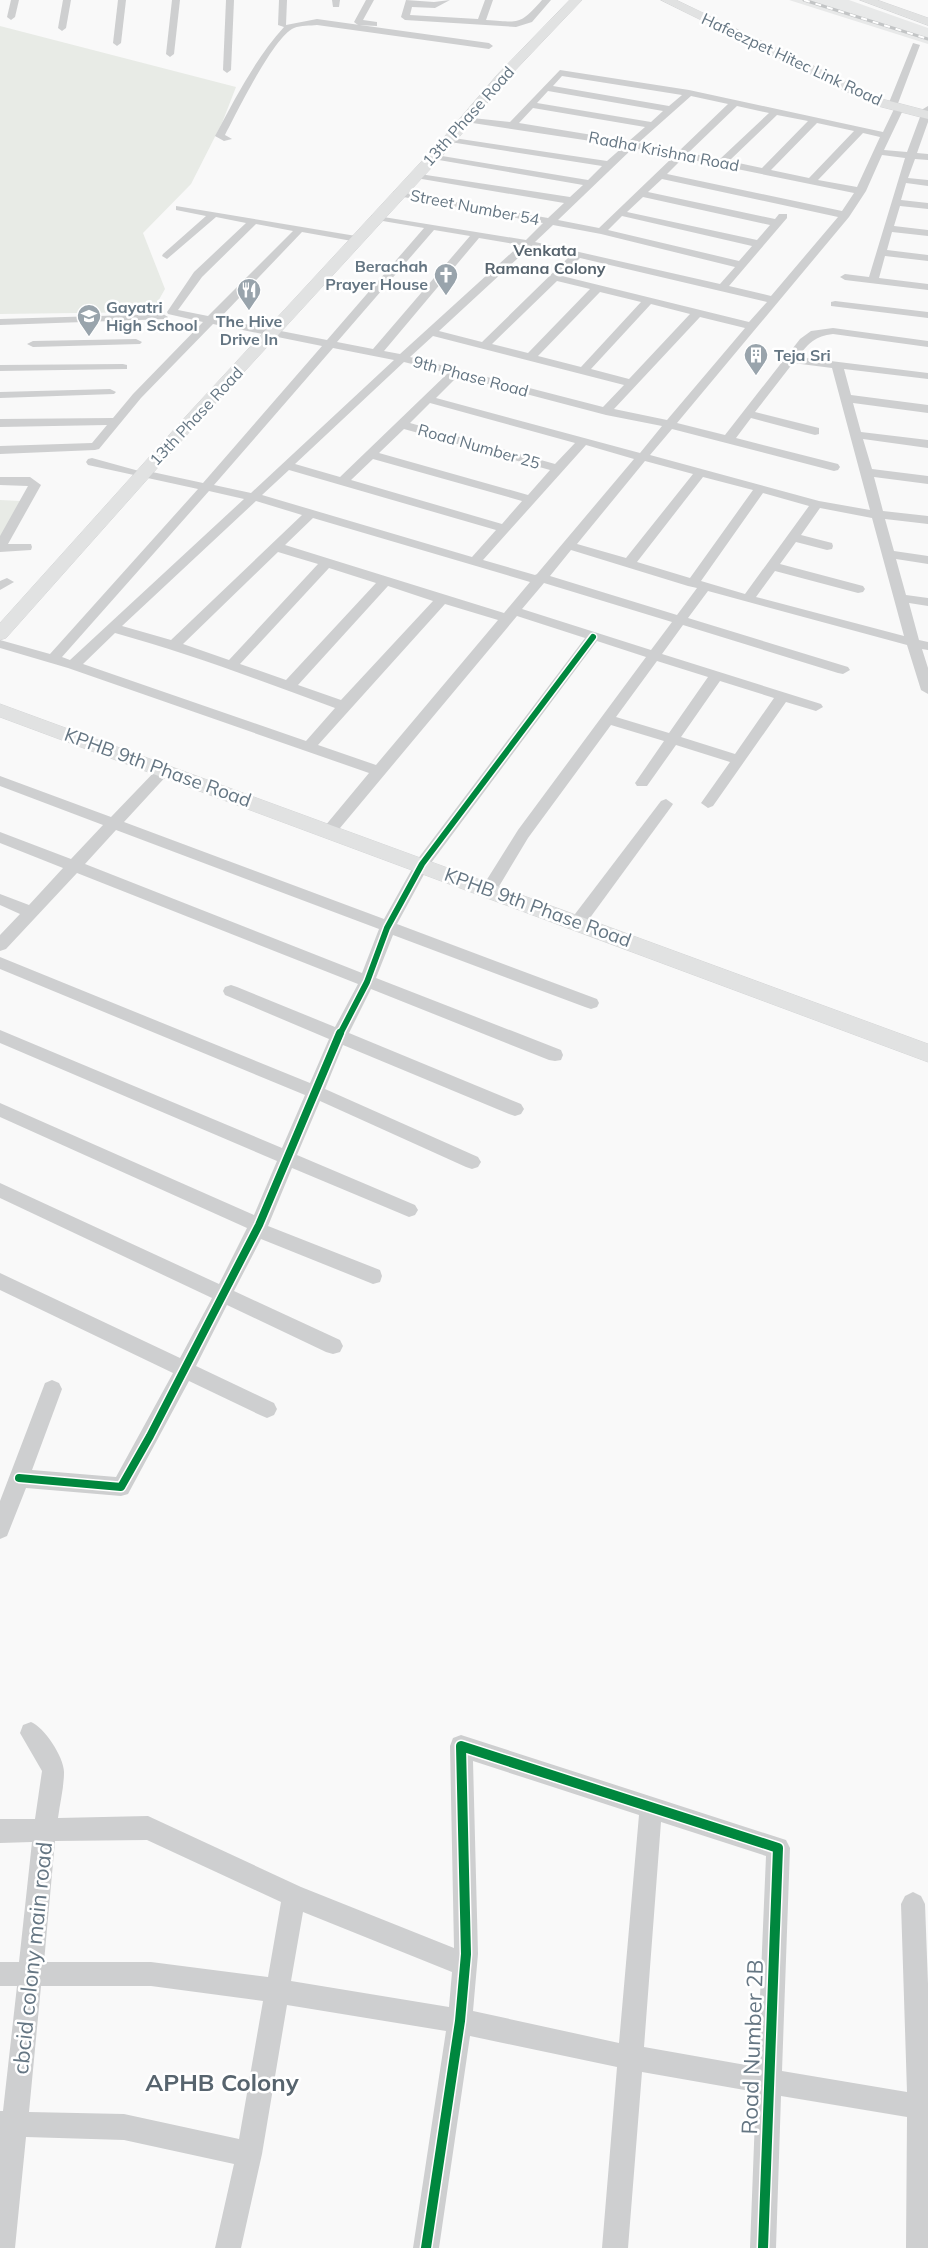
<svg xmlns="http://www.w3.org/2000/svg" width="928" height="2248" viewBox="0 0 928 2248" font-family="Mulish,sans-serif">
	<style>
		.built { fill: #e8e9e9 }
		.green { fill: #e8ebe6 }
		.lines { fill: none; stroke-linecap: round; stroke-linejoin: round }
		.secondary-casing { stroke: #d5d6d7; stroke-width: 1 }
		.street { fill: #cecfd0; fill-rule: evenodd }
		.secondary { fill: #e1e2e2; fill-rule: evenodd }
		.rail-casing { stroke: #c3c5c6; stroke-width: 3 }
		.rail { stroke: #fff; stroke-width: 2; stroke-dasharray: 6; stroke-linecap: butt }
		.cycleway-far2-casing { stroke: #fff; stroke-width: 9 }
		.cycleway-far1-casing { stroke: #fff; stroke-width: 11 }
		.cycleway-casing { stroke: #fff; stroke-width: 13 }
		.cycleway-far2 { stroke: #00873e; stroke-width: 6 }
		.cycleway-far1 { stroke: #00873e; stroke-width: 8 }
		.cycleway { stroke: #00873e; stroke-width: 10 }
		.labels { text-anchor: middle; stroke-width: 5; stroke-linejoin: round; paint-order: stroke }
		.far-street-label { font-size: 16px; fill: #657683; stroke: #fff }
		.far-neighbourhood-label { font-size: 16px; font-weight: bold; fill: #57646e; stroke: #fff }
		.far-poi-label { font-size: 16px; font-weight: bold; fill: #657683; stroke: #fff; text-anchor: start }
		.street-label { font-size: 19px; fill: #657683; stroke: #fff }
		.near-street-label { font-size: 22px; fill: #657683; stroke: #fff }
		.near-neighbourhood-label { font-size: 24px; font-weight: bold; fill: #57646e; stroke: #fff }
	</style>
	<rect width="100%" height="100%" fill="#f9f9f9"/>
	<polygon class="built" points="789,0 849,0 928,28 928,44"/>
	<g class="green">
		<polygon points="0,26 236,87 222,123 191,184 143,233 165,289 152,312 0,314"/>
		<polygon points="0,500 21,501 0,538"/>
	</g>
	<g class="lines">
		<g class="secondary-casing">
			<g id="secondary">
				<polygon points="570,0 582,0 505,81 455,142 200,420 6,638 0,640 0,623 188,414 445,136 497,75"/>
				<polygon points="661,0 676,0 882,99 928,111 928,119 874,105"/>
				<polygon points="860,0 877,0 928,18 928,25"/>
				<polygon points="0,704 928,1044 928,1062 0,717"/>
			</g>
		</g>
		<g class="street">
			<polygon points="11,0 19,0 15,17 11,20 7,17"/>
			<polygon points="63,0 71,0 66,28 62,31 58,28"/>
			<polygon points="118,0 126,0 121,43 117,46 113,43"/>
			<polygon points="172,0 180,0 174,54 170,57 166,54"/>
			<polygon points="226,0 234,0 231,70 227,73 223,70"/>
			<path d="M279,0H287L286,25L317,19L489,43L493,46L489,49L317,25C310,26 301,25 294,28C274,36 236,114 225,135L232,139L224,141L215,136C236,97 255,59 284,27L278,25Z"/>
			<polygon points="332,0 340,0 339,7 333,7"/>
			<polygon points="366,0 374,0 363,20 377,22 377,26 358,25 354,22"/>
			<path d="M406,0L434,2L450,0L435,8L412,7L410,15L478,19L485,0H493L486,20C520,22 519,26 542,0H551L532,22L516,27L405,20L401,17Z"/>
			<path d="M913,43L920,45L897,106L904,108L884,150L907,152L923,109L928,106V122L917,153L928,154V160L915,159L908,178L928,180V186L906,183L901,200L928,203V209L900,206L894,226L928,230V236L892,232L887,250L928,255V261L885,256L879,278L928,284V290L845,280L840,277L845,274L869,277L905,158L882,155L866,191L849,217L677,423L725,435L800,339L811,331L833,328L928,341V347L833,334C815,336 809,343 798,357L928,373V379L844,369L851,395L928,405V413L853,403L861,432L928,440V448L863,439L872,469L928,476V484L874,477L883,511L928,516V524L885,519L894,551L928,556V564L896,559L906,595L928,598V606L909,603L919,640L928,642V650L922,649L928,668V694L921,690L907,645L708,591L688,618L848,667L850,670L843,674L838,673L683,625L662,654L821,704L823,707L816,711L786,702L713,806L708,808L701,803L730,762L676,745L647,786H637L635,783L664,741L611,725L528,838L495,893H483L481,889L518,830L646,657L597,641L428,867L397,924L597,999L599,1003L597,1007L591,1009L585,1007L393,935L376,978L561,1050L563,1055L561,1060L555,1061L549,1060L371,989L349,1033L521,1104L524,1109L521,1114L515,1116L509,1114L343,1045L325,1089L478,1157L481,1162L478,1167L472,1169L466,1167L320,1101L297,1155L415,1205L418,1210L415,1215L409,1217L292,1168L268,1226L380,1270L382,1276L380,1282L373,1284L261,1239L234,1291L340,1340L343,1346L340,1352L333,1354L326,1352L227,1305L196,1366L274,1403L277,1409L274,1415L267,1418L260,1415L189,1381L128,1494L121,1496L26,1488L7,1536L0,1539V1501L45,1383L52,1380L59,1383L62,1389L32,1470L116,1477L173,1373L0,1290V1273L180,1358L212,1298L0,1198V1183L219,1284L247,1228L0,1117V1103L254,1215L277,1161L0,1043V1030L282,1148L305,1095L0,969V957L310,1083L329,1039L225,995L223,991L225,987L231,985L237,987L335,1027L358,984L77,873L6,949L0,951V935L20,914L0,905V894L29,905L63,868L0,843V832L71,859L103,825L0,786V776L111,817L160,766H170L172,769L170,772L124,822L384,919L417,860L585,638L517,616L335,834H325L322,830L325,826L369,773L68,668L0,648V640L50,654L198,489L88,465L86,462L88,459L92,458L139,471L143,470L203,483L322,346L213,324L141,398L99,449L95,450L0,454V446L92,443L107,425L0,427V419L113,418L133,394L203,322L168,314L167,312L194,272L246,223L216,217L167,259L162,256L163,254L206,216L176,210V206L356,236L357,238L352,241L302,232L219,319L327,340L424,228L371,219V215L526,240L543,223L398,196L393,193L394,191L548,218L564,203L416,178L413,177V173L570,197L583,185L433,159L430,158V154L588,180L602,166L450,142L445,139L447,137L607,161L624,146L466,122L463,121V117L510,122L560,70L689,90L883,132L895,107L888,105ZM562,76L682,95L669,106L553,86ZM548,91L663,111L651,122L537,103ZM691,96L728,104L679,151L638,143ZM737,106L769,113L720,159L688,153ZM533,108L645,127L629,141L519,123ZM777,115L808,121L762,168L729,161ZM817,123L854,131L809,178L771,170ZM863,133L880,137L857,187L818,180ZM633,148L674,156L599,228L558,220ZM683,158L854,193L842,211L667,174ZM662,179L838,217L771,296L729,286L787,218V214H779L775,219L648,192ZM643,197L770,225L757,240L627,212ZM622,216L752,246L739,261L608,230ZM256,224L293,231L208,316L178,310L202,277ZM553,225L601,234L735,267L720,284L535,242ZM434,230L470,236L373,349L337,342ZM479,238L520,245L400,354L384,351ZM530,247L570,256L482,342L439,331ZM580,258L767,302L749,322L562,276ZM557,281L590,289L528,353L492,344ZM600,292L641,302L581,367L538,356ZM651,304L690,314L629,379L591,369ZM700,317L745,328L667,420L614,409ZM433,336L624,385L603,407L410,357ZM333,348L394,360L251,493L214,485ZM404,362L448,373L340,477L295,464ZM793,363L832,368L870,510L819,501L650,455L672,429L834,471L838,470L840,467L838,464L736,438L751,418L815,435L819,434V428L755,412ZM458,376L606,415L662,426L640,453L436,398ZM430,403L575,443L555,464L410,423ZM404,429L550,470L528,495L379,453ZM586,445L634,459L537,574L535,575L483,560ZM373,459L522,501L502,524L351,480ZM645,461L693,474L626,558L577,544ZM289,470L496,530L472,557L262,495ZM703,477L753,490L690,578L637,562ZM209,491L244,499L70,660L62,657ZM763,493L809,506L745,594L701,581ZM256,501L302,515L171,640L122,626ZM820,508L872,518L904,636L756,597L775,571L858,593L863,592L865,589L863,586L780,564L796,542L827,550L832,549L833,546L832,543L801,535ZM313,518L530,582L504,613L285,545ZM571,550L688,586L697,588L677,615L550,576ZM278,552L318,564L229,660L183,644ZM329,568L376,583L286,680L240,664ZM544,583L672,622L651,650L522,609ZM388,586L433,601L341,700L298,685ZM445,604L498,620L376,765L318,745ZM115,633C191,654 262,681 335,708L306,741L83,664ZM657,661L708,677L669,733L616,717ZM720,681L774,698L735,754L681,737ZM116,830L379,929L362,973L85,864Z"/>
			<polygon points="835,301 928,312 928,318 831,306 831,302"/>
			<polygon points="163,314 168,317 167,319 0,325 0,319"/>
			<polygon points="136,339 142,342 140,344 33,347 27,344 33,341"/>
			<polygon points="123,364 127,365 127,369 0,371 0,365"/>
			<polygon points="110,389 116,392 114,394 0,398 0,392"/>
			<polygon points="0,477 30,477 41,485 8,544 31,544 32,547 31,550 0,552 0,536 28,486 0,485"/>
			<polygon points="7,578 14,582 0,590 0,581"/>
			<polygon points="666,799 673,804 671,807 584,926 572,926 570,922 572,918 661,801"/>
			<path d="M31,1722C44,1727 64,1757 64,1772C64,1787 60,1803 58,1818L148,1816L301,1887L454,1948L450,1746L453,1738L461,1735L786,1840L790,1848L782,2071L907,2092L901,1904L905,1896L913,1892L921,1896L925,1904L928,1984V2248H906L907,2117L781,2096L776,2248H750L756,2092L642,2072L628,2248H602L617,2067L470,2036L439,2248H413L446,2031L287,2005L262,2154L241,2248H215L234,2164L124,2140L26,2137L15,2248H0V2111H3L17,1986H0V1962H19L32,1842L0,1843V1819H35L42,1771L20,1733L23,1725ZM473,1761L639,1815L619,2043L473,2011L478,1954ZM661,1822L766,1856L757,2067L644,2047ZM147,1840L281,1902L268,1977L151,1962H44L55,1841ZM303,1912L452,1972L449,2007L291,1981ZM41,1986H151L263,2001L239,2139L124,2114L29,2112Z"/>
		</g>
		<use href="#secondary" class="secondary"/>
		<g class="rail-casing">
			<polyline id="rail" points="804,0 928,39"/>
		</g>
		<use href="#rail" class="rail"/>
		<g class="cycleway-far2-casing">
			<polyline id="cycleway-far2" points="340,1034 367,982 387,928 422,864 593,637"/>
		</g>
		<g class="cycleway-far1-casing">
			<polyline id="cycleway-far1" points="19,1478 121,1487 150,1436 259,1225 340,1033"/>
		</g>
		<g class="cycleway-casing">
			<polyline id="cycleway" points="426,2248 460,2021 466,1954 461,1746 778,1848 763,2248"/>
		</g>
		<use href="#cycleway-far2" class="cycleway-far2"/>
		<use href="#cycleway-far1" class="cycleway-far1"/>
		<use href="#cycleway" class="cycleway"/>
	</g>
	<defs>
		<g id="church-pin" transform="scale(1.25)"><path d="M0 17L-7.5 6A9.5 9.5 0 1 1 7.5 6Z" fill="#99a4ac" stroke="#fff"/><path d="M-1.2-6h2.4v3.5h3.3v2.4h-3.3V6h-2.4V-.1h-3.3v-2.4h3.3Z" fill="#fff"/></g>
		<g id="restaurant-pin" transform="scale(1.25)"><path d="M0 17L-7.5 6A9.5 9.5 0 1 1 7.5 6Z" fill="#99a4ac" stroke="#fff"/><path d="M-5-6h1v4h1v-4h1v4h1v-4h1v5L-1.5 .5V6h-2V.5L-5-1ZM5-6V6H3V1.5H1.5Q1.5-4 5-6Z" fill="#fff"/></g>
		<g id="school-pin" transform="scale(1.25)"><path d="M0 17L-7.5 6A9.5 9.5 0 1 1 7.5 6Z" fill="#99a4ac" stroke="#fff"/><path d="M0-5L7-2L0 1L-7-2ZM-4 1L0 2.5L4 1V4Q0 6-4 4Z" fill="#fff"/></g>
		<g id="building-pin" transform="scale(1.25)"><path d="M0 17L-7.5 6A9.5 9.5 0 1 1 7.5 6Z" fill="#99a4ac" stroke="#fff"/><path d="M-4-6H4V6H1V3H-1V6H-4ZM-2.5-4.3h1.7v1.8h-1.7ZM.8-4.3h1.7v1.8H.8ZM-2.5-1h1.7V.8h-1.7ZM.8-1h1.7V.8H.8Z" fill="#fff"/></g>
	</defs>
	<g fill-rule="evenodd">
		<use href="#church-pin" x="446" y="275"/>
		<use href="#restaurant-pin" x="249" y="290"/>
		<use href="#school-pin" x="89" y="316"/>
		<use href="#building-pin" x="756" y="355"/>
	</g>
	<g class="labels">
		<g class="far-street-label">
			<text transform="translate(792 59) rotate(25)" y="6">Hafeezpet Hitec Link Road</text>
			<text transform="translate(468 116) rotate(-48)" y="6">13th Phase Road</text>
			<text transform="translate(664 151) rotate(11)" y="6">Radha Krishna Road</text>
			<text transform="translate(475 207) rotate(11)" y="6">Street Number 54</text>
			<text transform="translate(471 376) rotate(15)" y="6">9th Phase Road</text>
			<text transform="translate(196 416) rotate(-47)" y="6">13th Phase Road</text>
			<text transform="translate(479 446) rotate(16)" y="6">Road Number 25</text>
		</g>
		<g class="far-neighbourhood-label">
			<text x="545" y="256">Venkata<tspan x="545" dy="18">Ramana Colony</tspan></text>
		</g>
		<g class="far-poi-label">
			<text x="428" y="272" text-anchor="end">Berachah<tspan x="428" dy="18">Prayer House</tspan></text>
			<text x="106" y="313">Gayatri<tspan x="106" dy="18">High School</tspan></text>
			<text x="249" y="327" text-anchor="middle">The Hive<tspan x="249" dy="18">Drive In</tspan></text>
			<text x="774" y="361">Teja Sri</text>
		</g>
		<g class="street-label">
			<text transform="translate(158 767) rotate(20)" y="7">KPHB 9th Phase Road</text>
			<text transform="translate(538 907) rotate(20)" y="7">KPHB 9th Phase Road</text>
		</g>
		<g class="near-street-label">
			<text transform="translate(32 1958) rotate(-84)" y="8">cbcid colony main road</text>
			<text transform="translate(752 2047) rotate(-88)" y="8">Road Number 2B</text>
		</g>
		<g class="near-neighbourhood-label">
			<text x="222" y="2091">APHB Colony</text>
		</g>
	</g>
</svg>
